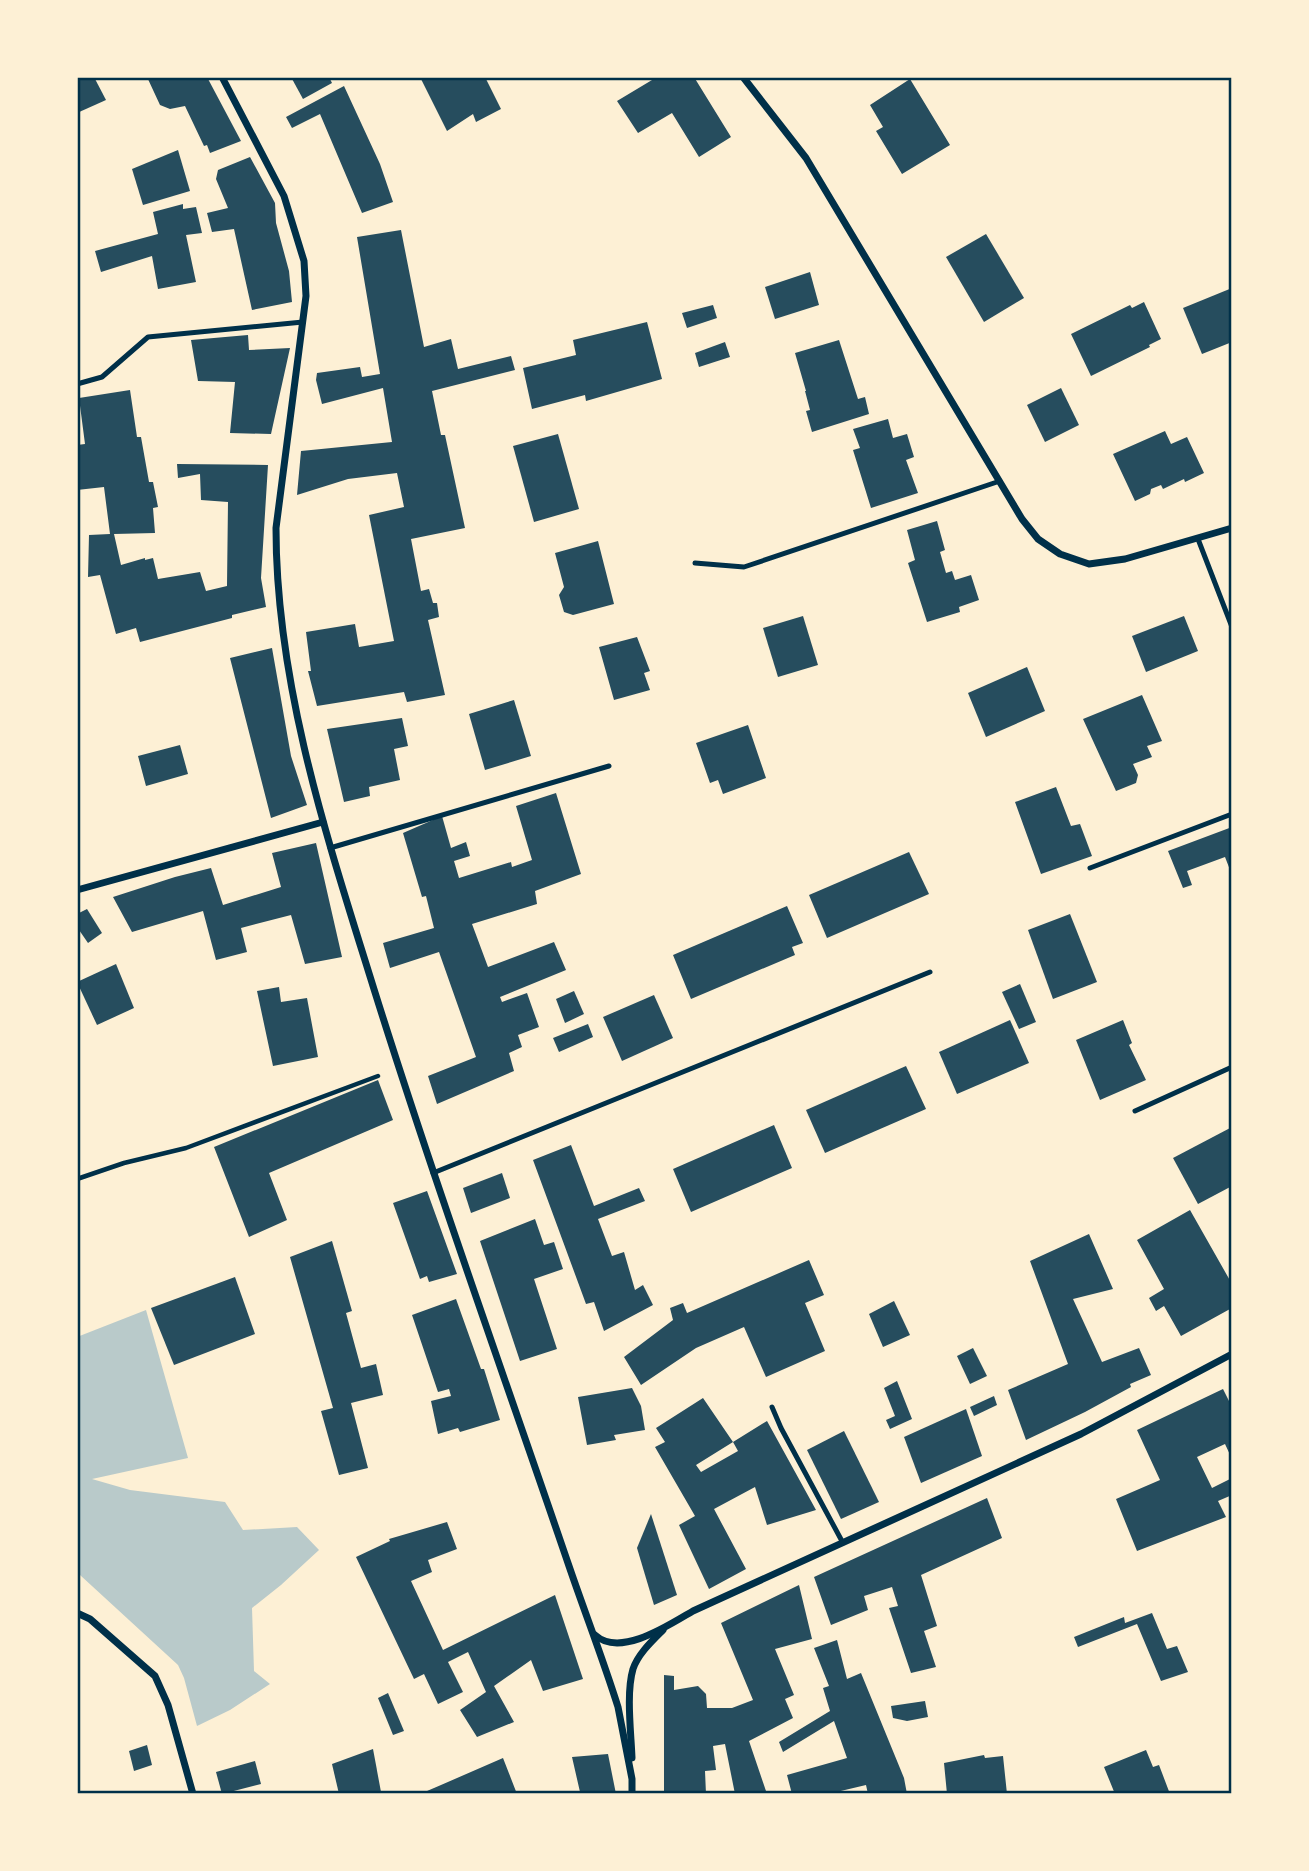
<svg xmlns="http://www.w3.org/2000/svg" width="1309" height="1871" viewBox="0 0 1309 1871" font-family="'IBM Plex Sans',sans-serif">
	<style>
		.green { fill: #b9caca }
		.building { fill: #264d5e }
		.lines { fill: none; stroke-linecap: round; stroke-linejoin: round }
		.path { stroke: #003049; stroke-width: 4.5 }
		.service { stroke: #003049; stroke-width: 5 }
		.minor { stroke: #003049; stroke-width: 7 }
		.neatline { fill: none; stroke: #003049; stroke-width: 2.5 }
	</style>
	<rect width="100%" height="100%" fill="#fdf0d5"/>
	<polygon class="green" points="146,1310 188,1458 92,1479 130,1490 225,1502 243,1530 297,1527 319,1550 281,1585 252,1608 254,1671 270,1684 230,1710 197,1726 184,1678 178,1665 80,1575 77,1559 77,1337"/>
	<g class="building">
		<polygon points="77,77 94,77 106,100 77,113"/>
		<polygon points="147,77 207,77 241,141 210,153 207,145 204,146 185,106 170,109 160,105"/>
		<polygon points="291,77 329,77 332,83 303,99"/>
		<polygon points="420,77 485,77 501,109 476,122 473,114 447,131"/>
		<polygon points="657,77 694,77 731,137 699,157 672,113 638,133 617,101"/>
		<polygon points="910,79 950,145 902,174 876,131 883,127 870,105"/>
		<polygon points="344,86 380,164 393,202 362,213 320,114 292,128 286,117"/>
		<polygon points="178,150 190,191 143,205 132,169"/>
		<polygon points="250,157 275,203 276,223 289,271 292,302 252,310 234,229 212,232 207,213 228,208 216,179 218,170"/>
		<polygon points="183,204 183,209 196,207 202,233 186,235 196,282 158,289 152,256 101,272 95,251 158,234 153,212"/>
		<polygon points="401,230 424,347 451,339 458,369 511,356 515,370 432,391 441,435 445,435 465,528 411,539 421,591 429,589 433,603 437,603 439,617 428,620 445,695 407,702 404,692 317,706 308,671 311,671 306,632 355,624 359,647 394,641 369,515 404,507 397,473 348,479 297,495 301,451 392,442 383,388 322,404 316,380 317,373 360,367 362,377 380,374 357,237"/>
		<polygon points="986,234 1024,298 984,322 946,257"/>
		<polygon points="810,272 819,305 775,319 765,287"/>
		<polygon points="1232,288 1232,342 1202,354 1183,308"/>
		<polygon points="1144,302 1161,339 1149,345 1150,347 1091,376 1071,334 1130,305 1132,308"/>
		<polygon points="713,305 717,318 687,328 682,313"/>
		<polygon points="647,322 662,379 586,401 585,395 532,409 523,368 576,355 573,340"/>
		<polygon points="248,335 249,350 290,348 271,434 230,433 235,382 198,381 191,340"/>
		<polygon points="839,340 858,399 865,397 869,414 812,432 806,411 810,410 805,391 806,391 795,353"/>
		<polygon points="725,342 730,357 699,367 695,353"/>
		<polygon points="1061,388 1079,425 1045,442 1027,405"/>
		<polygon points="130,390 137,437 141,437 149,482 153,482 158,507 153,508 155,533 114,534 121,565 145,558 145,560 153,558 158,579 200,572 206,591 227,586 228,502 201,500 200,474 178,478 177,464 268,465 261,578 266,607 232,615 232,618 140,642 136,628 116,634 100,575 88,577 89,535 110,534 104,487 77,490 77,445 85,444 79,398"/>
		<polygon points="888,419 893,438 907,434 914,457 906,460 918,493 871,508 853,450 860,448 853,429"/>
		<polygon points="1165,431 1171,444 1187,437 1204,473 1185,482 1184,479 1163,489 1161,485 1151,489 1150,494 1135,501 1113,454"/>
		<polygon points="558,434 579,509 534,522 513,446"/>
		<polygon points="937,521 945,550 940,552 946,573 952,571 955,580 971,575 979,600 959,607 960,612 927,622 908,563 915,560 907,530"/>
		<polygon points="598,541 614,604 573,615 564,612 559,595 564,587 555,553"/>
		<polygon points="803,616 818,665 778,677 763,628"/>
		<polygon points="1184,616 1198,651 1146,672 1132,636"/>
		<polygon points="637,637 650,671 644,673 650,690 614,700 599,647"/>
		<polygon points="272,648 291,756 307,805 271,818 230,658"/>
		<polygon points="1027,667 1045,711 986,737 968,693"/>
		<polygon points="1142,695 1162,741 1147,746 1152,757 1133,764 1138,775 1136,783 1116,791 1083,719"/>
		<polygon points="514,700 531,756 485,770 469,714"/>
		<polygon points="402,718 408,746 394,749 400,780 369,787 370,796 344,802 327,729"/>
		<polygon points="748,725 766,778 723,794 718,780 710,783 696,743"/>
		<polygon points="180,745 188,774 146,786 138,756"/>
		<polygon points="1056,787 1071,826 1080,824 1092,856 1041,874 1015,802"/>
		<polygon points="556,793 581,874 535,891 537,904 472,924 488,967 554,942 566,970 500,997 502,1002 527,993 539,1027 518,1035 522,1047 509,1053 514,1071 437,1104 428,1076 476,1057 439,952 390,968 383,943 434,928 426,896 422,897 403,833 442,816 451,848 466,842 470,856 454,861 459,878 511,862 512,867 532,860 516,806"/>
		<polygon points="1232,827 1232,875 1225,857 1187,871 1192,885 1183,888 1168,851"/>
		<polygon points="316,843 342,957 305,964 291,915 241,928 247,952 216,960 203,911 132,932 113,897 175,877 211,868 223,905 281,887 272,853"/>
		<polygon points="909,852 929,894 827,938 809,895"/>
		<polygon points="787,906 803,943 792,947 795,955 691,999 673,955"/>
		<polygon points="87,909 102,933 88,943 77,927 77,914"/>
		<polygon points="1070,914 1097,982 1053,999 1028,930"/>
		<polygon points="116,964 134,1008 97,1025 77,982"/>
		<polygon points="1020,984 1036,1022 1019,1029 1002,992"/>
		<polygon points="279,987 281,1002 307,998 318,1057 273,1066 257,991"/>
		<polygon points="574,991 584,1014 565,1023 556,999"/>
		<polygon points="654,995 673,1038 622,1061 603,1017"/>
		<polygon points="1010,1020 1029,1063 957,1094 939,1052"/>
		<polygon points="1123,1020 1132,1043 1129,1045 1146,1080 1100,1100 1076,1040"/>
		<polygon points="588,1024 593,1037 559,1052 553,1038"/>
		<polygon points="906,1066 926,1109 825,1153 806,1110"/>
		<polygon points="378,1080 393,1120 269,1173 287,1220 249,1237 214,1147"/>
		<polygon points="774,1125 792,1168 691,1212 673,1169"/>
		<polygon points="1232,1127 1232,1186 1198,1204 1173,1158"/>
		<polygon points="571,1145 594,1206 639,1188 645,1201 598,1219 612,1256 624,1252 635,1290 643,1285 653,1305 604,1331 594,1302 586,1304 533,1160"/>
		<polygon points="502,1173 510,1198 471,1213 463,1188"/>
		<polygon points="427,1191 457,1274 429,1282 427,1276 420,1279 393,1203"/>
		<polygon points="1190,1210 1232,1284 1232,1314 1230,1309 1181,1336 1164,1306 1156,1311 1149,1298 1164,1289 1137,1240"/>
		<polygon points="535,1219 544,1245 554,1242 563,1269 534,1279 557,1349 520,1361 480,1241"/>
		<polygon points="1089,1234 1113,1289 1073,1299 1102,1362 1139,1348 1151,1375 1130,1384 1131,1387 1085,1412 1026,1440 1008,1390 1068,1364 1030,1261"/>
		<polygon points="332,1241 352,1311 346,1313 361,1368 376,1364 383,1395 351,1403 368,1468 339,1475 321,1411 333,1408 290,1257"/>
		<polygon points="809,1260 824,1295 805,1303 825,1351 766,1377 744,1327 696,1348 641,1385 624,1357 673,1320 670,1308 683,1303 687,1313"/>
		<polygon points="235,1277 255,1334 174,1365 151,1308"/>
		<polygon points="456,1299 481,1369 484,1369 500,1420 460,1432 458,1428 438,1434 431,1401 451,1396 449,1389 438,1392 412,1315"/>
		<polygon points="894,1301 910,1335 883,1347 869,1314"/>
		<polygon points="973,1348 987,1376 970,1384 957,1356"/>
		<polygon points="897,1381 912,1419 890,1429 886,1420 895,1416 884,1388"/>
		<polygon points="632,1388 641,1406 645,1430 614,1435 616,1440 587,1445 578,1397"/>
		<polygon points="1223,1389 1232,1407 1232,1459 1225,1444 1197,1457 1212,1488 1232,1478 1232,1495 1218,1501 1226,1517 1137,1551 1116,1499 1160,1480 1137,1430"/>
		<polygon points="994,1396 997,1405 974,1416 970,1407"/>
		<polygon points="703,1398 733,1442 696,1465 701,1472 738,1451 733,1442 767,1421 816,1510 767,1525 755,1487 714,1509 746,1569 709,1589 679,1525 695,1516 655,1447 665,1442 656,1428"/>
		<polygon points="966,1409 982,1456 921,1483 904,1437"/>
		<polygon points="844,1431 879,1502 841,1519 807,1450"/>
		<polygon points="987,1498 1002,1538 921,1575 937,1626 924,1631 936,1667 911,1673 889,1608 898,1606 892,1587 864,1596 868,1610 831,1625 814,1577"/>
		<polygon points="651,1514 677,1595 654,1605 637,1548"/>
		<polygon points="447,1522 457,1549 428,1560 432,1572 411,1581 443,1650 555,1595 583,1679 543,1691 531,1660 494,1686 514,1722 477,1737 460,1710 486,1692 468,1652 448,1662 463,1692 438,1704 424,1674 414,1679 356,1557 390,1541 389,1539"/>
		<polygon points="799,1585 812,1639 775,1649 794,1695 785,1699 793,1718 749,1741 767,1794 735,1794 725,1744 713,1746 716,1770 705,1771 706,1794 664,1794 664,1675 674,1676 674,1690 698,1686 706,1694 707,1708 732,1708 753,1700 721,1623"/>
		<polygon points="1152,1613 1167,1649 1177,1646 1188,1672 1161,1681 1137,1624 1078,1647 1074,1637 1124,1617 1125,1623"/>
		<polygon points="837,1640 847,1679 861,1673 904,1778 907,1794 868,1794 866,1785 828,1794 792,1794 787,1775 847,1758 834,1721 783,1752 779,1742 830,1711 823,1688 829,1686 814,1648"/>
		<polygon points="388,1693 404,1731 393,1735 378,1698"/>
		<polygon points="925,1701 928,1717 907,1721 893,1718 891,1706"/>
		<polygon points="147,1745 152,1765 134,1771 129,1751"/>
		<polygon points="373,1749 381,1792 339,1794 332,1764"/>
		<polygon points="1146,1750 1153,1767 1159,1765 1170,1794 1115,1794 1104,1767"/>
		<polygon points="608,1754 616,1794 574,1794 580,1792 572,1757"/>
		<polygon points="984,1755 985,1758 1003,1756 1007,1794 947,1794 944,1763"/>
		<polygon points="503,1758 517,1794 420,1794 441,1785"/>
		<polygon points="255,1761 261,1784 222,1794 216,1772"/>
	</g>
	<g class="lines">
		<polyline class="path" points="77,1179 124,1163 186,1148 378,1076"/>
		<g class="service">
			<polyline points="77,384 102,377 148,337 303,322"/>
			<polyline points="1198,539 1232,627"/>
			<polyline points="695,563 744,567 1000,481"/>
			<polyline points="330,848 609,766"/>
			<polyline points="1090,868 1232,814"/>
			<polyline points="1135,1111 1232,1067"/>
			<polyline points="433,1173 930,972"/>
			<polyline points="772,1407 781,1428 843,1543"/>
		</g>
		<g class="minor">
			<path d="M222,77L284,196L304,261L306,296L276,528C276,685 327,838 373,986C434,1181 503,1373 569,1566C585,1613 603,1659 618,1707L632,1779V1794"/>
			<polyline points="743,77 806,158 1022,519 1038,539 1060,554 1089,564 1125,559 1232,528"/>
			<polyline points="77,890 323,822"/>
			<polyline points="77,1613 90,1619 155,1676 168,1705 193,1794"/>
			<path d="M595,1635C620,1658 669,1625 693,1611L1081,1434L1232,1354"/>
			<path d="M632,1758C631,1732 626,1693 633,1669C638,1654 652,1641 663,1630"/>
		</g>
	</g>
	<rect width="1309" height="1871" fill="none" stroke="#fdf0d5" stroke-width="158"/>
	<rect x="79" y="79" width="1151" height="1713" class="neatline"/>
</svg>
